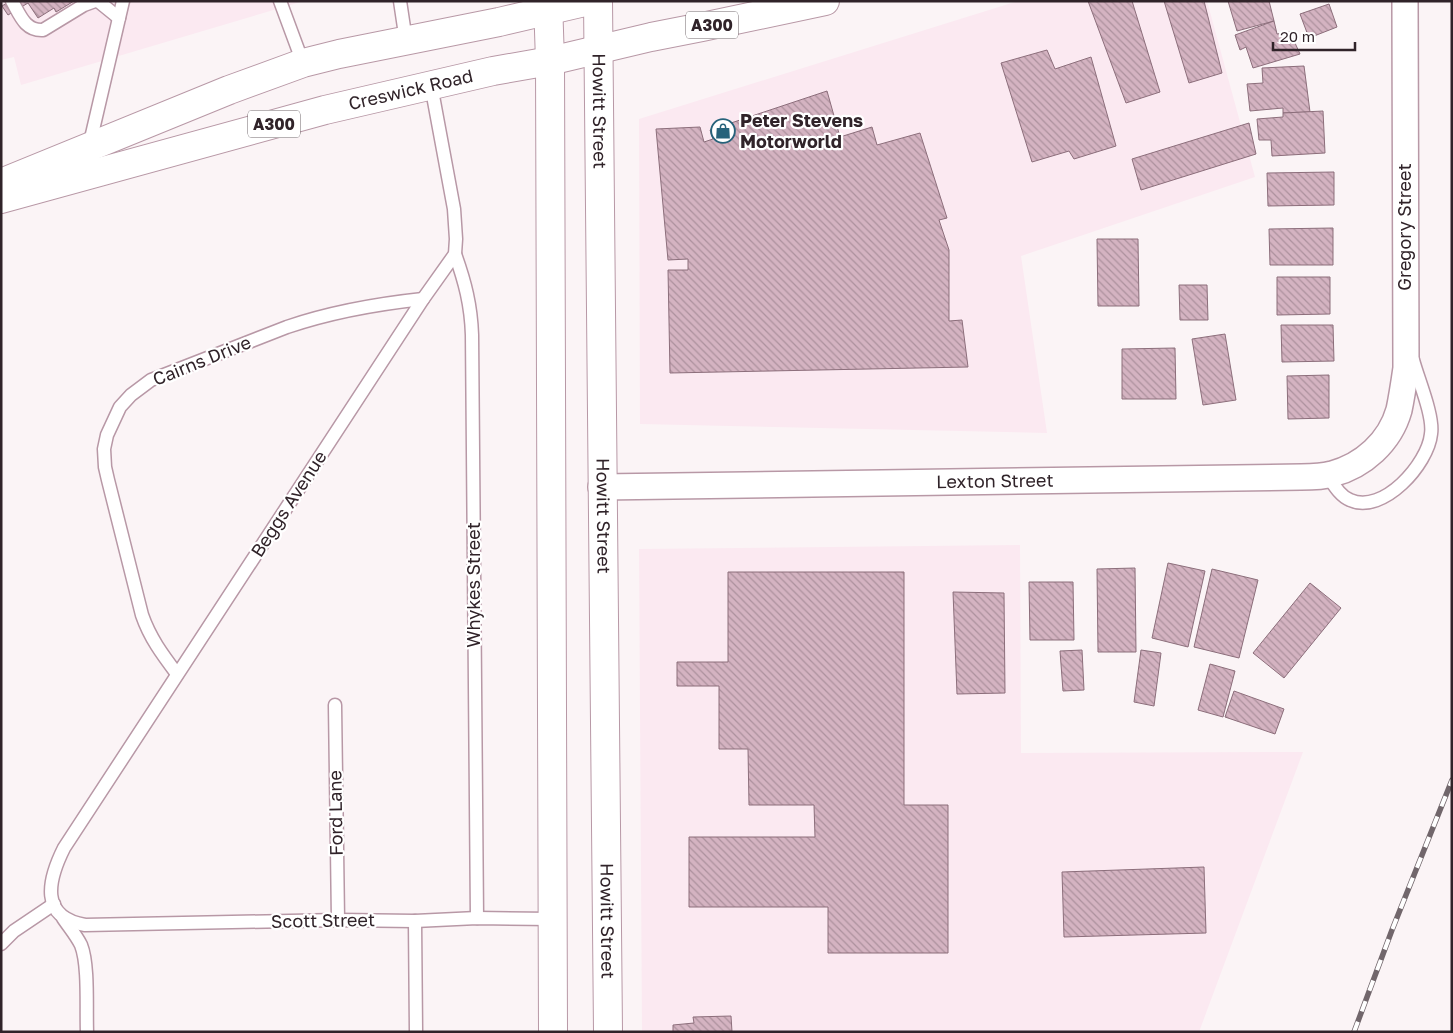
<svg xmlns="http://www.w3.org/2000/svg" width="1453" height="1033" viewBox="0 0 1453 1033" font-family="'Golos Text',sans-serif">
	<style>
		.built { fill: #fbe9f1 }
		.building { fill: url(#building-back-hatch); stroke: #8c6e7b }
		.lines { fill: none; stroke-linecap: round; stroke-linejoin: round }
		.lane-casing { stroke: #b898a6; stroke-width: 15 }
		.street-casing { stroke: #b898a6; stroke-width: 28 }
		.secondary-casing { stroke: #b898a6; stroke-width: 30 }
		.highway-casing { stroke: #b898a6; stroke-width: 30 }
		.lane { stroke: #fff; stroke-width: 12 }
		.street { stroke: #fff; stroke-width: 25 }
		.secondary { stroke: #fff; stroke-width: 28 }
		.highway { stroke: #fff; stroke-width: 28 }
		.rail-casing { stroke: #71666b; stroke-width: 5.5 }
		.rail { stroke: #fff; stroke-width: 4; stroke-dasharray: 11; stroke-linecap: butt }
		.labels { text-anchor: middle; stroke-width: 4.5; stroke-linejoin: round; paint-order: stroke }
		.shield { fill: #fff; stroke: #6e6569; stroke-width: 1 }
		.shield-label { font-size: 16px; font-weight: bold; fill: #302329 }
		.street-label { font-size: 18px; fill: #302329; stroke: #fff }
		.poi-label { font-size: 18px; font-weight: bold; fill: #302329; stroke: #fff; text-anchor: start }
	</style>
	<defs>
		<pattern id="building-back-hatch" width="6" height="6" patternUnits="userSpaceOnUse" patternTransform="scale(1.25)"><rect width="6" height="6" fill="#d4b3c1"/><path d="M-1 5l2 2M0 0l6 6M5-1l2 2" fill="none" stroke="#ac919d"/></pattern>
	</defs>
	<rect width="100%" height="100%" fill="#fbf4f6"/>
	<g class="built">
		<polygon points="1,1 304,1 21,85 14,57 1,60"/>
		<polygon points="1018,1 1207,1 1255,177 1021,256 1047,433 640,424 639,119"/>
		<polygon points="1020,545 1021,753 1303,752 1199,1032 642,1032 639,549"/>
	</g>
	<g class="building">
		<polygon points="10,1 74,1 56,12 54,8 38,18 28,3 8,15 2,6"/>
		<polygon points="1088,1 1132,1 1160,92 1126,103"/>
		<polygon points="1164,1 1204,1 1222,73 1189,83"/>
		<polygon points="1228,1 1269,1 1274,21 1237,31"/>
		<polygon points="1329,4 1337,27 1309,38 1300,14"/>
		<polygon points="1274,21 1277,34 1290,32 1300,54 1253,68 1246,47 1240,50 1235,35"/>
		<polygon points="1047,50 1055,69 1091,57 1116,146 1074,159 1069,151 1032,162 1001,63"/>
		<polygon points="1304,66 1310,112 1283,113 1283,108 1250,111 1247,84 1263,83 1262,68"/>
		<polygon points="827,91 840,137 872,127 877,145 920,133 947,218 939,220 949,250 949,321 962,320 968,367 670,373 668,270 688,270 688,259 668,260 656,129 700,127 704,142 713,139 710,130"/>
		<polygon points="1323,111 1325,153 1272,156 1271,140 1259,140 1257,119 1283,117 1283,113"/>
		<polygon points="1249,123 1256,154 1141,190 1132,159"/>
		<polygon points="1334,172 1334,205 1268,206 1267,173"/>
		<polygon points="1333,228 1333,265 1270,265 1269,229"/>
		<polygon points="1097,239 1138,239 1139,306 1098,306"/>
		<polygon points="1277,277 1330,277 1330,314 1277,315"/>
		<polygon points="1179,285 1207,285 1208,320 1180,320"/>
		<polygon points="1281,325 1333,325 1334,361 1282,362"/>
		<polygon points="1225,334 1236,400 1203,405 1192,339"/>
		<polygon points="1175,348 1176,399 1122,399 1122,349"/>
		<polygon points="1329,375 1329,418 1288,419 1287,376"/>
		<polygon points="1168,563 1205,571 1188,647 1152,638"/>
		<polygon points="1135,568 1136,652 1098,652 1097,569"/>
		<polygon points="1212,569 1258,580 1239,658 1194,647"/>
		<polygon points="728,572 904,572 904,805 948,805 948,953 828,953 828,907 689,907 689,837 815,837 814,805 749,805 748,749 719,749 719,686 677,686 677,662 728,662"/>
		<polygon points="1029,582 1073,582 1074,640 1030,640"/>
		<polygon points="1310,583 1341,608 1284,678 1253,653"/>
		<polygon points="953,592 1004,593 1005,693 957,694"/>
		<polygon points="1082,650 1084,690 1063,691 1060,651"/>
		<polygon points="1141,650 1161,653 1154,706 1134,702"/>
		<polygon points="1210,664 1235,671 1223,717 1198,710"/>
		<polygon points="1234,691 1284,709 1275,734 1225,717"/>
		<polygon points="1204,867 1206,933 1064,937 1062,872"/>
		<polygon points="731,1016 732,1032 673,1032 673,1025 694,1023 693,1017"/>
	</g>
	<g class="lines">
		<g class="lane-casing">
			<g id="lane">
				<path d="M12,1C20,15 25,31 43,30L84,5L95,1"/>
				<polyline points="98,1 119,18"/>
				<polyline points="280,1 303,63"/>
				<polyline points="400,1 406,41"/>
				<path d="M431,85L454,209L456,239L455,254L423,299L64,848C48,880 39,917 85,925L338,920L415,921L477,918L552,919"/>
				<polyline points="89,147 123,1"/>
				<path d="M455,254C465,282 471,305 472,335L477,918"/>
				<path d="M1327,475C1334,485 1340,496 1350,500C1383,515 1428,464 1431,434C1434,416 1418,379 1413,360"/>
				<path d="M177,674C162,654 150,638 142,615L108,480L105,467L104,449L107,435L120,407L131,395L151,380L287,327C331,312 376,304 423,299"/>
				<polyline points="335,705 338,920"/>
				<path d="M63,918C69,927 76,935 81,945C89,965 86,1009 87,1032"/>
				<polyline points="415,921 416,1032"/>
				<polyline points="1,944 14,931 54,904"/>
			</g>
		</g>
		<g class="street-casing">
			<g id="street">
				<path id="s1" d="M601,487L1301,477C1312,477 1322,477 1332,474C1363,466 1390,442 1399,410C1402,396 1404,382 1406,368L1405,1"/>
			</g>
		</g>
		<g class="secondary-casing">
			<g id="secondary">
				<polyline points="548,1 550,61 553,1032"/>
				<path id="s2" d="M598,1L608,1032"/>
			</g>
		</g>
		<g class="highway-casing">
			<g id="highway">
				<polyline points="1,183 229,90 303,63 339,54 499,22 589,1"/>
				<path id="s3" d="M1,199L325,110L493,71L550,61L651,37L702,27L825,1"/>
			</g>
		</g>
		<use href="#lane" class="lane"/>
		<use href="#street" class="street"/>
		<use href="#secondary" class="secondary"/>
		<use href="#highway" class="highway"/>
		<g class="rail-casing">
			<polyline id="rail" points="1354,1032 1392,930 1452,780"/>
		</g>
		<use href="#rail" class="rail"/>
	</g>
	<defs>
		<g id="shop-ring" transform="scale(1.25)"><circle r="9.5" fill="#fff" stroke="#26627a" stroke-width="1.5"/><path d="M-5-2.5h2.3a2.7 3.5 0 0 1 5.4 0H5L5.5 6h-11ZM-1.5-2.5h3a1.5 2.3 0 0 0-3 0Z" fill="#26627a"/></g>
	</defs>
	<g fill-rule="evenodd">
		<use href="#shop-ring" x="723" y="131"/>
	</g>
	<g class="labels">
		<g class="shield">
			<rect x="686" y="11.5" width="52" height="27" rx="4"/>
			<rect x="248" y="110.5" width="52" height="27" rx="4"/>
		</g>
		<g class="shield-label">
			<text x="712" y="31">A300</text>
			<text x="274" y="130">A300</text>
		</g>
		<g class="street-label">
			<text dy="6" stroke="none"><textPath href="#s3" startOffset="424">Creswick Road</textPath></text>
			<text dy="6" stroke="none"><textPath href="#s2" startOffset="110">Howitt Street</textPath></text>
			<text transform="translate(1405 227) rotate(-90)" y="6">Gregory Street</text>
			<text transform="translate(202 361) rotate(-22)" y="6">Cairns Drive</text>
			<text dy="6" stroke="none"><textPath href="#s1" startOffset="394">Lexton Street</textPath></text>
			<text transform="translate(289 504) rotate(-57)" y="6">Beggs Avenue</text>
			<text dy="6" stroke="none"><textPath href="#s2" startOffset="515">Howitt Street</textPath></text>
			<text transform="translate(474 585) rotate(-90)" y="6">Whykes Street</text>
			<text transform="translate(336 813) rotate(-91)" y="6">Ford Lane</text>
			<text transform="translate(323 921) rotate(-1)" y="6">Scott Street</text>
			<text dy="6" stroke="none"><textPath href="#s2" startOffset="920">Howitt Street</textPath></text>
		</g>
		<g class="poi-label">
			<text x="740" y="127">Peter Stevens<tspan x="740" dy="21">Motorworld</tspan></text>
		</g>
	</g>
	<rect width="1453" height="1033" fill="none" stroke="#302329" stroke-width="5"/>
	<path d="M1273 42v8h82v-8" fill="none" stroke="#302329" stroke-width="2.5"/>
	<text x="1280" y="42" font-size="15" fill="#302329" stroke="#ffffff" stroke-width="4" paint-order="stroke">20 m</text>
</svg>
